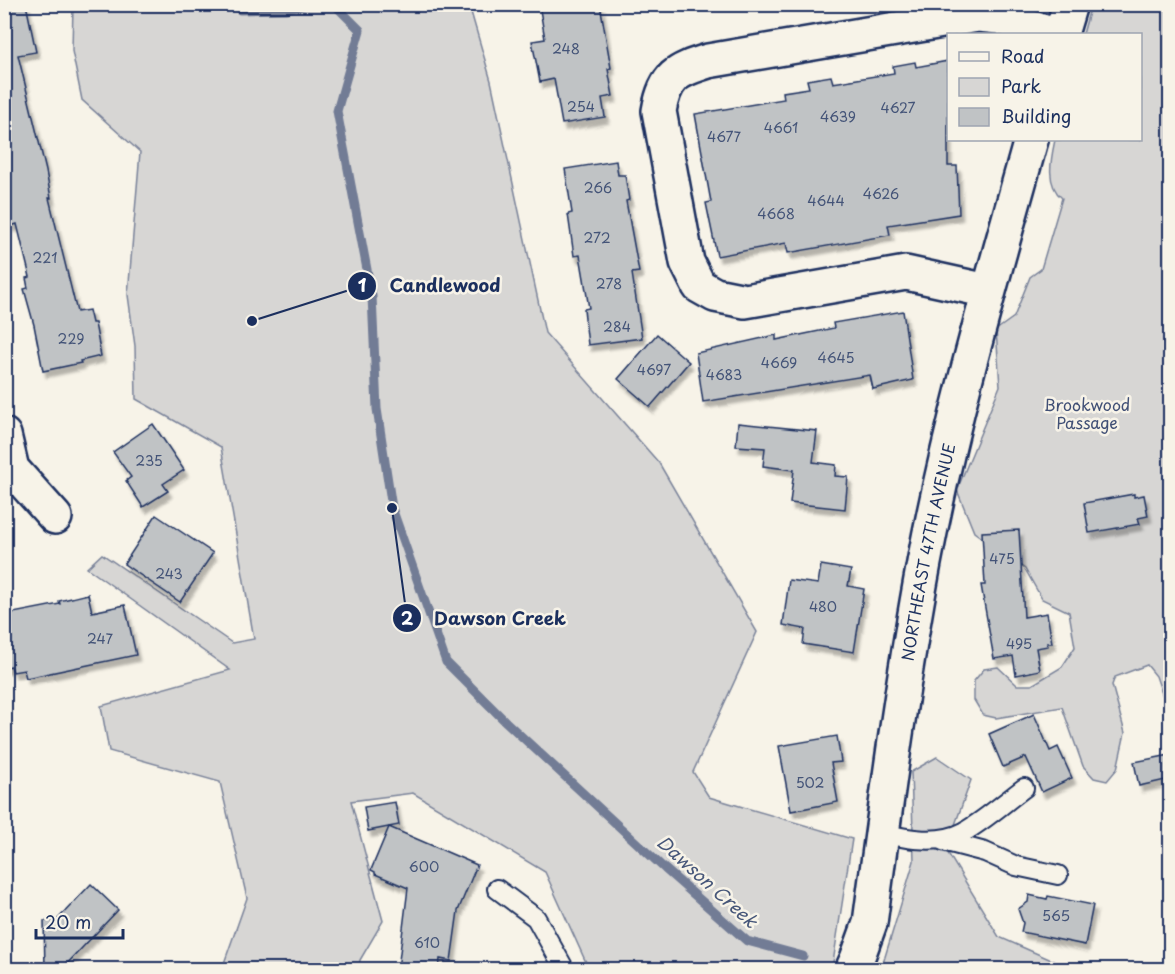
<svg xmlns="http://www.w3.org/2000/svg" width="1175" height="974" viewBox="0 0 1175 974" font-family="'Playpen Sans',sans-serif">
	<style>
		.green { fill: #d7d6d4; stroke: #798299; stroke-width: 1.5 }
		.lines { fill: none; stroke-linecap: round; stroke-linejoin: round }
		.stream { stroke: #727c95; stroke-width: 9 }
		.building { fill: #c0c3c5; stroke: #1b2f5e; stroke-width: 1.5; filter: url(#shadow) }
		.service-casing { stroke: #1b2f5e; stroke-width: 22 }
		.minor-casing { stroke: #1b2f5e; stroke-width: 38 }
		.service { stroke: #f7f3e8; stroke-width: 18 }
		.minor { stroke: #f7f3e8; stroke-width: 33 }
		.labels { text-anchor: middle; stroke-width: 5; stroke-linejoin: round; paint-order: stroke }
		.number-label { font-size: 14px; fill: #445478 }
		.park-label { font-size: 16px; fill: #415076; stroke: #f7f3e8 }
		.street-label { font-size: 16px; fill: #1b2f5e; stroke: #f7f3e8 }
		.water-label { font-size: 18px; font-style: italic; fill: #465679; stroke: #f7f3e8 }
		.leader { fill: none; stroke: #1b2f5e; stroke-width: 2 }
		.callout-dot { fill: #1b2f5e; stroke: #f7f3e8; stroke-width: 2 }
		.mark-label { font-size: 18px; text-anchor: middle; font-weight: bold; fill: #fff }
		.callout-label { font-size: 18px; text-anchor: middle; font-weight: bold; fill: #1b2f5e; stroke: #f7f3e8; stroke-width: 5; stroke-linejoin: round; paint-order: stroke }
	</style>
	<defs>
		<filter id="shadow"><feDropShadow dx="3.5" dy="6" stdDeviation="1.5" flood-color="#0004"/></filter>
	</defs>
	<rect width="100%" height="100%" fill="#f7f3e8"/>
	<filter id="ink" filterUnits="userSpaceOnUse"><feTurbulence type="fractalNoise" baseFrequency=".0167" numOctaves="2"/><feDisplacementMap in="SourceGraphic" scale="12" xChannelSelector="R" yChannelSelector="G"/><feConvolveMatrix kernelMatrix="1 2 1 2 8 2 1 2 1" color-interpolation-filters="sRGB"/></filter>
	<g filter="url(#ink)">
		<g class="green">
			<polygon points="73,5 469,5 491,81 545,333 659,463 757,632 693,772 709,797 852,839 832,969 589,969 545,872 413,793 351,801 383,921 360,960 359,969 222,969 247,898 220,782 109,751 101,706 230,670 87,568 102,554 232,643 254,639 221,447 136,399 135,346 128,295 140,152 82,100 72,51"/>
			<path d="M1091,5H1170V717L1156,676L1147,665L1115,677L1112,685L1125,733L1117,769L1107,781L1094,778L1083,766L1062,707L996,718L983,715L974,700V681L984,669L998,667L1017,685H1032L1062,667L1075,647L1069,612L1042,599L1025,569L974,532L957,490L1000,386L996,330L1014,317L1030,277L1041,269L1062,198C1045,184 1051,159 1055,140H1140V34H1083Z"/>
			<polygon points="937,757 971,780 946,850 999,937 1072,969 881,970 914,861 911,772"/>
		</g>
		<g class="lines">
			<g class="stream">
				<polyline points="240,4 240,10 285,9 311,4"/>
				<polyline points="334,4 360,30 337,111 372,296 377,409 392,508 446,662 506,722 665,869 747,941 803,956"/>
			</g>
		</g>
		<g class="building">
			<polygon points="4,4 26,4 36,52 18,55 46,171 51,198 49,198 77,312 89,310 92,323 95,323 101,356 80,361 81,363 43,371 34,325 24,289 28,288 26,278 30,277 17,224 11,226 4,193"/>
			<polygon points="539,4 600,4 611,68 608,69 613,96 602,98 605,117 562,124 554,79 540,82 532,41 545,39"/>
			<polygon points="948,61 948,166 957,166 959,214 888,225 890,235 788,253 786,243 717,256 706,203 711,202 695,114 784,99 783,92 809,88 807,80 831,76 833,83 845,81 894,73 893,66 915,62 916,67"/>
			<polygon points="616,161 618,175 625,175 629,200 626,201 639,272 632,273 642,338 588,345 584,309 589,308 580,255 574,256 568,214 572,213 565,169"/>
			<polygon points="903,311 913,380 873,389 870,375 703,402 696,353 776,335 776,340 834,328 833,323"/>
			<polygon points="657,334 689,362 650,407 618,379"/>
			<polygon points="738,423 817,431 813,462 836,465 835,476 848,477 845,509 790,503 794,470 763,466 765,448 736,446"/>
			<polygon points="153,424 184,470 163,484 168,491 143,507 126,481 131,477 113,452"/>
			<polygon points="1134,494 1134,497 1144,495 1148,516 1138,518 1140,524 1089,533 1084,503"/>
			<polygon points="156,515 213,553 180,602 124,564"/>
			<polygon points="1019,530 1024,617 1047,613 1052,643 1047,643 1048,646 1036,648 1040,670 1016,675 1013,656 994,659 981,585 985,585 982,532"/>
			<polygon points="821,565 851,570 848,586 864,589 854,652 803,644 805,629 783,625 789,580 818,584"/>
			<polygon points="88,594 92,612 125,605 136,655 26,678 24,670 13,672 11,666 4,668 4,629 11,628 8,614 60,604 59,601"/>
			<polygon points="1034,714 1050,751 1058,747 1072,778 1042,792 1026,757 1003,767 989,734"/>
			<polygon points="837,736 841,762 831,763 838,802 791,811 779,746"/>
			<polygon points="1170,755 1170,779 1139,786 1134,762"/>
			<polygon points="395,802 399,825 368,831 364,807"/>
			<polygon points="389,827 477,865 458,911 451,961 440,959 439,969 398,969 408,888 375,874 375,872 371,870"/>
			<polygon points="91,884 118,910 62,969 45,969 44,921 57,920"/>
			<polygon points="1029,895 1047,899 1048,896 1093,905 1085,945 1021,932 1023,923 1018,909 1028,902"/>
		</g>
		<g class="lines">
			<g class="service-casing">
				<g id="service">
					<path d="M882,833C907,839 940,845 964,832C985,820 1005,802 1024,788"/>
					<polyline points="943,841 985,852 1016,866 1058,875"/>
					<polyline points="497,889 536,918 565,970"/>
				</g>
			</g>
			<g class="minor-casing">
				<g id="minor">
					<polyline points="1061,34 1070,4"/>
					<path d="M988,291L906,273L745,301L715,295L699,286L687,262L659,111C665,76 676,71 708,61L978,15L999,17L1051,34"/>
					<polyline points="4,435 12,469 55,517"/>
					<path id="s1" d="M852,970L857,959L870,923C886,803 902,682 924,563C951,420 992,280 1031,140"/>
				</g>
			</g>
			<use href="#service" class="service"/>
			<use href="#minor" class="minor"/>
		</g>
	</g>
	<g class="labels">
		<g class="number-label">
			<text x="566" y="54">248</text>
			<text x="581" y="112">254</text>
			<text x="898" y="113">4627</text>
			<text x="838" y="122">4639</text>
			<text x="781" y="133">4661</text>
			<text x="724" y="142">4677</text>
			<text x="598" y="193">266</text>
			<text x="881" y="199">4626</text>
			<text x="826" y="206">4644</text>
			<text x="776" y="219">4668</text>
			<text x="597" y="243">272</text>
			<text x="45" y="263">221</text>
			<text x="609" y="289">278</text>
			<text x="617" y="332">284</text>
			<text x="71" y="344">229</text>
			<text x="836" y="363">4645</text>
			<text x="779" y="368">4669</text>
			<text x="654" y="375">4697</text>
			<text x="724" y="380">4683</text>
			<text x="149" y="466">235</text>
			<text x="1002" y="564">475</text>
			<text x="169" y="579">243</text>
			<text x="823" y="612">480</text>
			<text x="100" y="644">247</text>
			<text x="1019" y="649">495</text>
			<text x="810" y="788">502</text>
			<text x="424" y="872">600</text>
			<text x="1056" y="921">565</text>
			<text x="427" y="948">610</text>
		</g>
		<g class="park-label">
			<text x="1087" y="411">Brookwood<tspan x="1087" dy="18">Passage</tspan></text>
		</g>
		<g class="street-label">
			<text dy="6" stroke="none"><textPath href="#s1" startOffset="426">NORTHEAST 47TH AVENUE</textPath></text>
		</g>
		<g class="water-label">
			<text transform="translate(707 882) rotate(42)" y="6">Dawson Creek</text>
		</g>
	</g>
	<path class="leader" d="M252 321L362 286M392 508L407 618"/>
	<g class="callout-dot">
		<circle cx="252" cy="321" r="6"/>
		<circle cx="392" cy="508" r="6"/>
		<circle cx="362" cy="286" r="15"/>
		<circle cx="407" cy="618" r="15"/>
	</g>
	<g class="mark-label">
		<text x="362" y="292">1</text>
		<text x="407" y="625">2</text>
	</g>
	<g class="callout-label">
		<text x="445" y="292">Candlewood</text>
		<text x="500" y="625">Dawson Creek</text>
	</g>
	<rect width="1175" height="974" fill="none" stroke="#f7f3e8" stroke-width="24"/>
	<rect x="12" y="12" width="1151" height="950" fill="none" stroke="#1b2f5e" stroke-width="2" filter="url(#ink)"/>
	<rect x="947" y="33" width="195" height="108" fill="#f7f3e8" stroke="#9fa5b1" stroke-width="1.5"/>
	<rect x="959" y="52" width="30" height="9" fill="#f7f3e8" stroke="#9fa5b1" stroke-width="1.5"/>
	<text x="1001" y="63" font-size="18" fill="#1b2f5e">Road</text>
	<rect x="959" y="78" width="30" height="18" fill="#d7d6d4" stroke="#9fa5b1" stroke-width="1.5"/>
	<text x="1001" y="93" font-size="18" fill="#1b2f5e">Park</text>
	<rect x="959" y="108" width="30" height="18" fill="#c0c3c5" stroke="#9fa5b1" stroke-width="1.5"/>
	<text x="1001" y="123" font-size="18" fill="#1b2f5e">Building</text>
	<path d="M36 929v9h87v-9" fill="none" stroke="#1b2f5e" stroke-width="3"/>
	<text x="45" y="929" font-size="18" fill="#1b2f5e" stroke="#f7f3e8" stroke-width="4.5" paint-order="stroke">20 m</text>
</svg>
